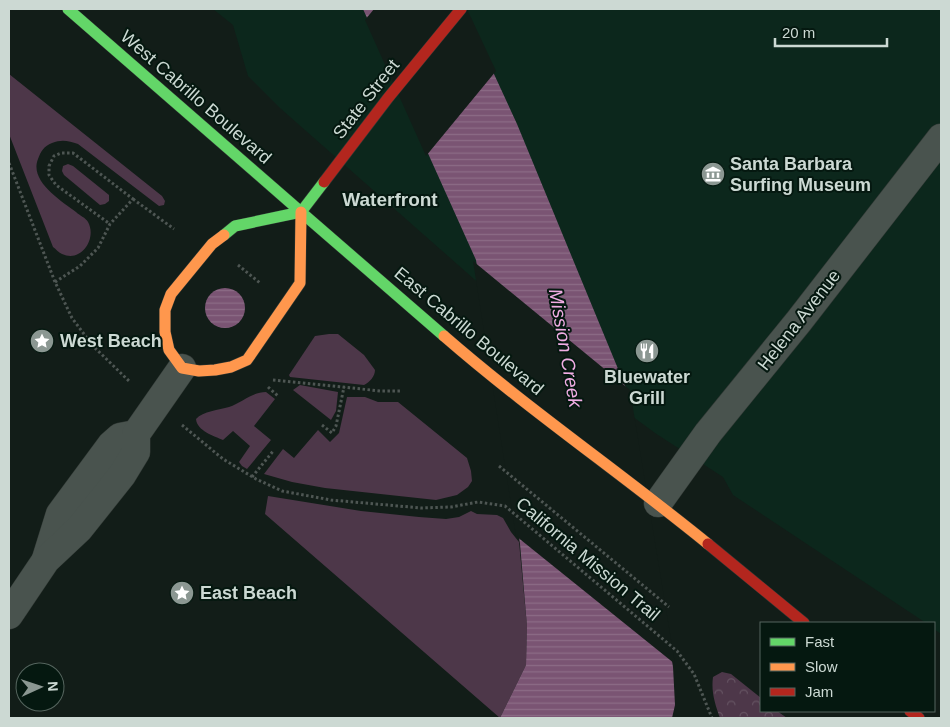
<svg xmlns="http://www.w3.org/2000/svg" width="950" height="727" viewBox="0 0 950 727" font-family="Arial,sans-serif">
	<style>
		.built { fill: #0c271c }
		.grass { fill: #4d3749 }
		.forest { fill: url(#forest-crowns) }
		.water { fill: url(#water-rules) }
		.pier { fill: #121d18 }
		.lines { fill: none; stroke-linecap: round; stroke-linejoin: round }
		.street-casing { stroke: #313935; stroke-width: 29 }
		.fast-casing { stroke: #313935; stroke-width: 12 }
		.slow-casing { stroke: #313935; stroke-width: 12 }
		.jam-casing { stroke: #313935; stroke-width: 12 }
		.path { stroke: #4e5653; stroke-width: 3; stroke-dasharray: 2.5 2.5; stroke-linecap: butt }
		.street { stroke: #49534e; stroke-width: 28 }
		.fast { stroke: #63d668; stroke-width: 11 }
		.slow { stroke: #ff974d; stroke-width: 11 }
		.jam { stroke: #b3261e; stroke-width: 11 }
		.labels { text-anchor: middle; stroke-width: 4; stroke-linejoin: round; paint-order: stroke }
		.street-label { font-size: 18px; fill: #ccd9d3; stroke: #051810 }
		.poi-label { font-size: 18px; font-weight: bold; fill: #ccd9d3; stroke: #051810; text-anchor: start }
		.neighbourhood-label { font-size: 19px; font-weight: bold; fill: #ccd9d3; stroke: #051810 }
		.water-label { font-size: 19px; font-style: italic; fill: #f1ade4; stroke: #051810 }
	</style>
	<defs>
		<pattern id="forest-crowns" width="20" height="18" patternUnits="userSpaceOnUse" patternTransform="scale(1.25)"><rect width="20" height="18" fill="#4d3749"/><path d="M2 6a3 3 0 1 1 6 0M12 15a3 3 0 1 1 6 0" fill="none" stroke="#655362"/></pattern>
		<pattern id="water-rules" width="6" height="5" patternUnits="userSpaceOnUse" patternTransform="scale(1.25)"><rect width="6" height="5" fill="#7a5473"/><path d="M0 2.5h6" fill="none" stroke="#8c6c86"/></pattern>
	</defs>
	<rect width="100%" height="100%" fill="#121d18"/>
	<polygon class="built" points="213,9 941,9 941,634 934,629 934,623 926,623 733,495 723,477 655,433 617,405 280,108 248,76 233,25"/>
	<g class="grass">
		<path d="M9,74L162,196L165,201L164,205L159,206L78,144C69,141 62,139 52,143C44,146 41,151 38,159C29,181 61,201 76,212C79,215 86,218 88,222C97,238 82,263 62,254C59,253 56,249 53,247L9,134Z"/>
		<polygon points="68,164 73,166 109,195 109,201 105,204 100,205 64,175 62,171 63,166"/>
		<path d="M329,334H338L364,355L375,370C375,376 370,382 364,385L290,377L289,375L315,336Z"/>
		<polygon points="300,385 338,392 336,411 331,420 293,390"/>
		<path d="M266,392L275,399L254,426L271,440L247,469L242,466L239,462L250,446L233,431L223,440C214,436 197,431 196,419C203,411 219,410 229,407C242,403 252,392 266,392Z"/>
		<polygon points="347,397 365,397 378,402 398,402 467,458 471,471 472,481 468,487 457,495 436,500 325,488 292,482 264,474 283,449 294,458 318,430 330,442 339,433"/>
		<polygon points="268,496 361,511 419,517 446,519 459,517 471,511 477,514 497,515 503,518 511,532 519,542 527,626 526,665 500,718 265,514"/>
	</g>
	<path class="forest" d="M722,672L731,674L761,698V711H777L787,718H720C715,704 711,692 713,677Z"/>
	<g class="water">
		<polygon points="363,9 464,9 517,124 628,393 673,667 675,705 672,718 500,718 526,665 527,626 520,544 476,260"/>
		<circle cx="225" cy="308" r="20"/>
	</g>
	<g class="pier">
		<polygon points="374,9 467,9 496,71 426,156 365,20"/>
		<polygon points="473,261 630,390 675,664 516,536"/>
	</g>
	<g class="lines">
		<g class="street-casing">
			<g id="street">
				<polyline points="658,503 708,433 799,321 941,138"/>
				<polyline points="46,559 60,514 111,445 120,437 136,434"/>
				<polyline points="9,615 46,560 79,529 122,475 136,452 136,434 182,368"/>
			</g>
		</g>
		<g class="fast-casing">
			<g id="fast">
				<polyline points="68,9 301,212"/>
				<polyline points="324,182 301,212 444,336"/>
				<polyline points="224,235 235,226 301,212"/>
			</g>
		</g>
		<g class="slow-casing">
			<g id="slow">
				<polyline points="224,235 212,244 171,294 165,310 165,332 169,350 182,368 199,371 215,370 231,367 247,360 300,283 301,212"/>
				<path d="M444,336C529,410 621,473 708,544"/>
			</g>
		</g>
		<g class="jam-casing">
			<g id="jam">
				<polyline points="324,182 388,98 461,9"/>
				<polyline points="708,544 804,623"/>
				<polyline points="910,711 919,718"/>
			</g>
		</g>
		<g class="path">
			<polyline points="9,163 55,282 72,318 93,346 130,382"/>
			<polyline points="133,199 174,229"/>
			<polyline points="238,265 260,283"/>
			<polyline points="55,282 80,266 98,248 110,224 133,199 73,153 61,153 54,156 49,166 49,175 56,185 110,224"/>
			<polyline points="273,380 381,391 402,391"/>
			<polyline points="268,387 278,396"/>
			<polyline points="182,425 223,459 256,479 282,491 331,500 421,508 451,507 478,502 505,506 677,651 694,674 712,718"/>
			<polyline points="322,425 332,433 336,426 344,387"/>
			<polyline points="499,466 669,607"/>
			<polyline points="252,477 274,450"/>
		</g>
		<use href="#street" class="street"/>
		<use href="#fast" class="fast"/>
		<use href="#slow" class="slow"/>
		<use href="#jam" class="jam"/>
	</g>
	<defs>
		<g id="museum-disc" transform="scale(1.25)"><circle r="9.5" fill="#8b9792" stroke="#051810"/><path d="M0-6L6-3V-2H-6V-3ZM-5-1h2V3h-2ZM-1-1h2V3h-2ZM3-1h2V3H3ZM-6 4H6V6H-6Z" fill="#fff"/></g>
		<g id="sight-disc" transform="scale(1.25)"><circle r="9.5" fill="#8b9792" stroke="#051810"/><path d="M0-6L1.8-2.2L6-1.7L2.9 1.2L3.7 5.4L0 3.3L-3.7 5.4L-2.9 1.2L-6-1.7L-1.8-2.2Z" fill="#fff"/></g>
		<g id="restaurant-disc" transform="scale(1.25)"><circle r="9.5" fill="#8b9792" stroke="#051810"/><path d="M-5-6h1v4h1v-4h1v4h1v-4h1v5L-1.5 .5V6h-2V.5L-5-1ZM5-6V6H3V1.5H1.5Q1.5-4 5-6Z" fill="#fff"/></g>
	</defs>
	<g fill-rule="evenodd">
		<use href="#museum-disc" x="713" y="174"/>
		<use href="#sight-disc" x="42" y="341"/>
		<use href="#restaurant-disc" x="647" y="351"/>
		<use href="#sight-disc" x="182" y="593"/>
	</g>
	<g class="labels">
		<g class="street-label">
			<text transform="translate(196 97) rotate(41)" y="6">West Cabrillo Boulevard</text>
			<text transform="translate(366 99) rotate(-52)" y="6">State Street</text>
			<text transform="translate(799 320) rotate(-52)" y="6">Helena Avenue</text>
			<text transform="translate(469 331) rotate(40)" y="6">East Cabrillo Boulevard</text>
			<text transform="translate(588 559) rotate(40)" y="6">California Mission Trail</text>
		</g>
		<g class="poi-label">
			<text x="730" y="170">Santa Barbara<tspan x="730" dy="21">Surfing Museum</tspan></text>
			<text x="60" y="347">West Beach</text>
			<text x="647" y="383" text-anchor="middle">Bluewater<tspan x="647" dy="21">Grill</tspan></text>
			<text x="200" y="599">East Beach</text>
		</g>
		<g class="neighbourhood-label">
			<text x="390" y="206">Waterfront</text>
		</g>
		<g class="water-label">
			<text transform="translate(566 348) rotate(80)" y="7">Mission Creek</text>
		</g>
	</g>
	<rect width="950" height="727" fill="none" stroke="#ccd9d3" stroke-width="20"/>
	<rect x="760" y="622" width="175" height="90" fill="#051810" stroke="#55655e"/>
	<rect x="770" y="638" width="25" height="8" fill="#63d668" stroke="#55655e"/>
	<text x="805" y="647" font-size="15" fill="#ccd9d3">Fast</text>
	<rect x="770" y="663" width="25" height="8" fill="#ff974d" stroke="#55655e"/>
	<text x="805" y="672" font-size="15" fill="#ccd9d3">Slow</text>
	<rect x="770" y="688" width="25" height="8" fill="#b3261e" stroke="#55655e"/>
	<text x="805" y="697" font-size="15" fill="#ccd9d3">Jam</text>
	<g transform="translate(40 687) rotate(87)"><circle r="24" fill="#051810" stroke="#55655e"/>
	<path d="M0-4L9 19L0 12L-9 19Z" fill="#8b9792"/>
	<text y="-8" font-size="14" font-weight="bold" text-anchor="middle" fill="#ccd9d3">N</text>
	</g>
	<path d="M775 38v8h112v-8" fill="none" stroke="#ccd9d3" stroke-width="2.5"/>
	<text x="782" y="38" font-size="15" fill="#ccd9d3" stroke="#051810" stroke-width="4" paint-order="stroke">20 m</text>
</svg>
